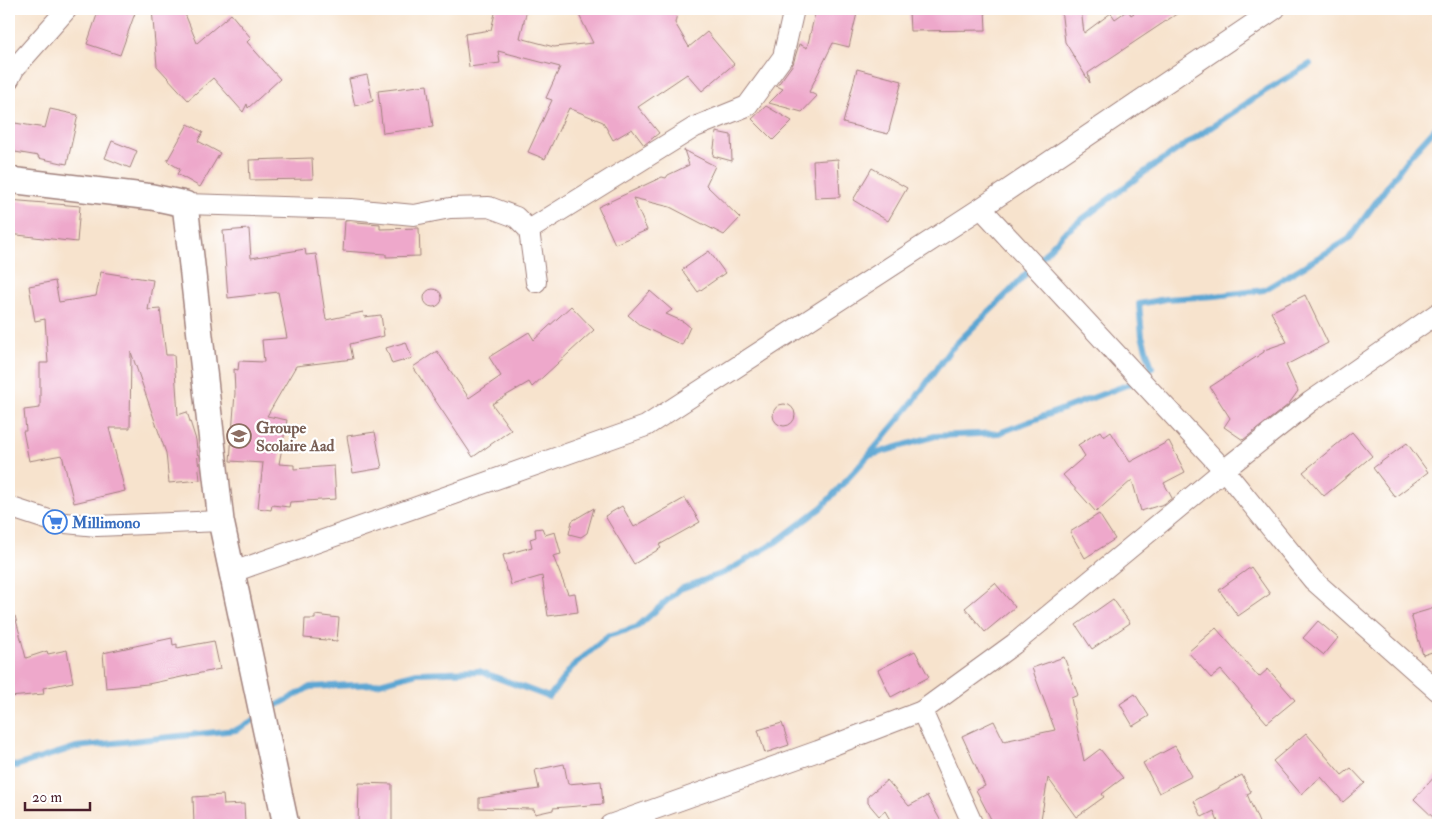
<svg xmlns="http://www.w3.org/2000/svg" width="1447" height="834" viewBox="0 0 1447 834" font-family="'IM FELL Double Pica',serif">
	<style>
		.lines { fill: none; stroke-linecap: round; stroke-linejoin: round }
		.stream { stroke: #5ba6d3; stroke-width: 6 }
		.building { fill: #eea8cb }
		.minor-casing { stroke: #a0817c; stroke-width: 22 }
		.tertiary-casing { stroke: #a0817c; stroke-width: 28 }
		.minor { stroke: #fff; stroke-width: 20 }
		.tertiary { stroke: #fff; stroke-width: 25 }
		.labels { text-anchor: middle; stroke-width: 4.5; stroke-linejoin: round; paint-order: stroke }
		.education-label { font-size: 16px; font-weight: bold; fill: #785e54; stroke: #fff; text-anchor: start }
		.shop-label { font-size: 16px; font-weight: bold; fill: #366cbe; stroke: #fff; text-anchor: start }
	</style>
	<rect width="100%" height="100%" fill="#fff"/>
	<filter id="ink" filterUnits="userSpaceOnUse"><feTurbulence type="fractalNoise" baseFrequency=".02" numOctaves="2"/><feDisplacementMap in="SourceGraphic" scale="10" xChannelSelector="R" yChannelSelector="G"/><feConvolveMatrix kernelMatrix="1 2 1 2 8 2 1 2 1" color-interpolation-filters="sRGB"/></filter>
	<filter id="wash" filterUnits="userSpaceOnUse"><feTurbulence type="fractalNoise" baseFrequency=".0096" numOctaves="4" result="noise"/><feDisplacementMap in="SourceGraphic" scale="20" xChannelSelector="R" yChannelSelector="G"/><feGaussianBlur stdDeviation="1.12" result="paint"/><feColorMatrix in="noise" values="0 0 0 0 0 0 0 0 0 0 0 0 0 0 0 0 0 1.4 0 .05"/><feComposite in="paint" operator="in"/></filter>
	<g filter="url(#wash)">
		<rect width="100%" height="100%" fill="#f7e3cd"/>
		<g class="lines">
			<g class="stream">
				<polyline points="871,455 935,436 999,433 1140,380 1152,368 1142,336 1139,304 1165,299 1215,296 1264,290 1349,239 1408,158 1438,125"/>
				<polyline points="267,711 310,687 376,684 417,673 479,671 549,697 572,667 608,636 637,627 680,589 726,572 776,542 822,507 869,455 913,402 950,350 1008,293 1064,233 1146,171 1265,91 1310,64"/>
				<polyline points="9,765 16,766 76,747 236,730 257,718"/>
			</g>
		</g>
		<g id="blocks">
			<g class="building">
				<polygon points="99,9 135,13 120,55 87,44"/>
				<polygon points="152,9 183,9 197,43 231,14 251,38 247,42 280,79 248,108 247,104 243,112 213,78 188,100 157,66"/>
				<polygon points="496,9 527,9 520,38 554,47 593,43 576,9 678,9 675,23 689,47 707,32 734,64 702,91 687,74 638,107 659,133 644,145 632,129 613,140 603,122 569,108 545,159 528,152 552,100 546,98 560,67 498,51 500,63 469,67 465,34 491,30"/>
				<polygon points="816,9 858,9 849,47 833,43 809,92 817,96 802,112 769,103 783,89 777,86 793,64 799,44 807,48"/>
				<polygon points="925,9 985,9 986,30 910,31 909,11"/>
				<polygon points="1061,9 1081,9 1084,33 1111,13 1115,19 1128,10 1131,15 1140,9 1184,9 1088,73 1090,83 1065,42"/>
				<polygon points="857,69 902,81 888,134 843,123"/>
				<polygon points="367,75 373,101 355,106 349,79"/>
				<polygon points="427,85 433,127 383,133 378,91"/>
				<polygon points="766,106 792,121 773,140 752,119"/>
				<polygon points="50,109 78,115 67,164 38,158 39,156 9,151 9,122 45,128"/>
				<polygon points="188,124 203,132 198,141 220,153 200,187 177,174 180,169 167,161"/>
				<polygon points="716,132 731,135 732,161 713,156"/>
				<polygon points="112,141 137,151 130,168 105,158"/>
				<polygon points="684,150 715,166 706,185 740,218 724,235 670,207 633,198 647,230 615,244 598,207 662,177 666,178 668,175 689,165"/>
				<polygon points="312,158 313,179 250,180 249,160"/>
				<polygon points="838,159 840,197 815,198 813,161"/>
				<polygon points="872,168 907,188 888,221 853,200"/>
				<polygon points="9,200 80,206 77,242 9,234"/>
				<polygon points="345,221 380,224 380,229 419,228 420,256 386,257 386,254 343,251"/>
				<polygon points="249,229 251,258 305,249 306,255 316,254 326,320 363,312 364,317 381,315 384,336 350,344 353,359 296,366 267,416 287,420 279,464 294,465 294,469 334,466 336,499 290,502 289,507 272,505 271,510 258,508 263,463 230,461 235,393 234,369 238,370 239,361 264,362 262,340 287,338 278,292 228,298 223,231"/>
				<polygon points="709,251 725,273 698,292 682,270"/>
				<polygon points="101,272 153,280 148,310 160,309 166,355 174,355 178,415 187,412 196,440 200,480 169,483 166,453 131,352 130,428 109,428 125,491 74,503 62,455 29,461 23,431 26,431 24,410 40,408 40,363 48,363 45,319 35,321 29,286 55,281 59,302 96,296"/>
				<circle cx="433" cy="298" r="9"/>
				<polygon points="650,291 672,310 666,314 684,322 690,327 682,345 641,326 628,315"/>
				<polygon points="1305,295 1328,343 1286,365 1298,391 1288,405 1243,440 1224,427 1230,418 1210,387 1264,352 1264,350 1287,342 1271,312"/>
				<polygon points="571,306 594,330 532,387 529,382 492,404 511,430 473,457 413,367 437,351 469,398 501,376 489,357 529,332 534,340"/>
				<polygon points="406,342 412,358 392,364 386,348"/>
				<circle cx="784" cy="415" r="11"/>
				<polygon points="1100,431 1104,437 1111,432 1130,462 1169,441 1185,472 1164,483 1172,498 1164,504 1141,511 1132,480 1096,512 1063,475 1085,456 1078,445"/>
				<polygon points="375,432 382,468 353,473 347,436"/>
				<polygon points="1352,432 1372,456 1324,496 1303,472"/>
				<polygon points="1407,443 1428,472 1395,497 1373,468"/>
				<polygon points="685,498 700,522 659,545 661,548 634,564 605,516 622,506 634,527"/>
				<polygon points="594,508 587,533 581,537 569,534 572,521"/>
				<polygon points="1099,514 1115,539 1085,558 1070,532"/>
				<polygon points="542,528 545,535 555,532 561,554 553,556 568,594 575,593 578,612 548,616 542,576 511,585 503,555 532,547 530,539 536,537 535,529"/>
				<polygon points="1251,567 1270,594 1238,616 1219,590"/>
				<polygon points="995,583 1015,607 985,632 965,608"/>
				<polygon points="1113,599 1130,623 1092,649 1076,625"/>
				<polygon points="1438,607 1438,650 1423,655 1411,615"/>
				<polygon points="315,615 339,618 337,641 304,638 305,619 315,619"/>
				<polygon points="9,616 15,616 26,658 47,651 48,654 67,650 73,682 43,688 44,694 9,697"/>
				<polygon points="1318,621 1338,638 1324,655 1303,638"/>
				<polygon points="1216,628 1259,677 1268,669 1295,700 1267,723 1221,670 1211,678 1188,652"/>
				<polygon points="172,638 173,645 177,644 177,648 214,641 220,669 148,684 106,688 103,653"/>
				<polygon points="915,651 929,677 891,697 878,670"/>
				<polygon points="1064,657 1078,695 1071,698 1084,761 1100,749 1123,778 1102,794 1104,797 1076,817 1048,778 1040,825 994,825 976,790 985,786 962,736 994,721 1004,741 1055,730 1032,668"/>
				<polygon points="1135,694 1149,716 1133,726 1120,704"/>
				<polygon points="782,723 789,745 765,753 758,730"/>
				<polygon points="1306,733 1342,775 1351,768 1365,783 1343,802 1321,777 1301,794 1273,761"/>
				<polygon points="1175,746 1192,776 1159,793 1143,763"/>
				<polygon points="564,764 568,784 601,781 603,804 553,808 553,810 535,814 534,809 479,808 479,798 539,789 535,770"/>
				<polygon points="1438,773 1438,822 1414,799"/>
				<polygon points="1242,775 1251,792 1247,794 1260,825 1219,825 1214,811 1202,817 1194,801"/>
				<polygon points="887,780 909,806 927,796 943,825 893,825 885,811 879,816 868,803 868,796"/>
				<polygon points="359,783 392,784 392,825 358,825"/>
				<polygon points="223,795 224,805 244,804 245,823 194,825 193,797"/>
			</g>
		</g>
	</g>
	<g filter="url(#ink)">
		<use href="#blocks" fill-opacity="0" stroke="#a0817c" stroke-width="1"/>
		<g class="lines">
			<g class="minor-casing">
				<g id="minor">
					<polyline points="9,79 14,69 67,9"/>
					<polyline points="185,204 351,209 414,215 450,208 489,207 516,217 529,230 536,282"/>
					<polyline points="981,208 1224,470 1313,580 1438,691"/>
					<polyline points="529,230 695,127 747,106 783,57 794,9"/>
					<polyline points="9,507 55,522 97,526 221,521"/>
					<polyline points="233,572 646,426 981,208 1275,9"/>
					<polyline points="922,711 973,825"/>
					<polyline points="610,825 818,751 922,711 1014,644 1224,470 1310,402 1438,313"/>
				</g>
			</g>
			<g class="tertiary-casing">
				<polyline id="tertiary" points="9,180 152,197 185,204 221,521 286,825"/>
			</g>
			<use href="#minor" class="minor"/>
			<use href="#tertiary" class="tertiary"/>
		</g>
	</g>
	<defs>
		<g id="school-ring" transform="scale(1.25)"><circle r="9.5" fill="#fff" stroke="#8d6e63" stroke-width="1.5"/><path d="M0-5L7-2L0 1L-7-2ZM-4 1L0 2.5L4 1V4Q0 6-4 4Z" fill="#8d6e63"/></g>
		<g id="supermarket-ring" transform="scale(1.25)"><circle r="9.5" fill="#fff" stroke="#3f7fe0" stroke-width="1.5"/><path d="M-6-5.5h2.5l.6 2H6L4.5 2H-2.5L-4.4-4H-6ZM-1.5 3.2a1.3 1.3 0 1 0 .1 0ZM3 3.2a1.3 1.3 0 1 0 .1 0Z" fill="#3f7fe0"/></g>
	</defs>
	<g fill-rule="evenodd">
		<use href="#school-ring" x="239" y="436"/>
		<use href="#supermarket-ring" x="55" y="522"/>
	</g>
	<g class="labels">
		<g class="education-label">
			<text x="256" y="433">Groupe<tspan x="256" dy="18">Scolaire Aad</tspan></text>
		</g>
		<g class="shop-label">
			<text x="72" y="528">Millimono</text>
		</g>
	</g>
	<rect width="1447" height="834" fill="none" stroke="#fff" stroke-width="30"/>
	<path d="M25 802v8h65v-8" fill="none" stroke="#4a1f2b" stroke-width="2.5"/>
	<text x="32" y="802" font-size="15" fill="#4a1f2b" stroke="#ffffff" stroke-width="4" paint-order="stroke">20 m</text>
</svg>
